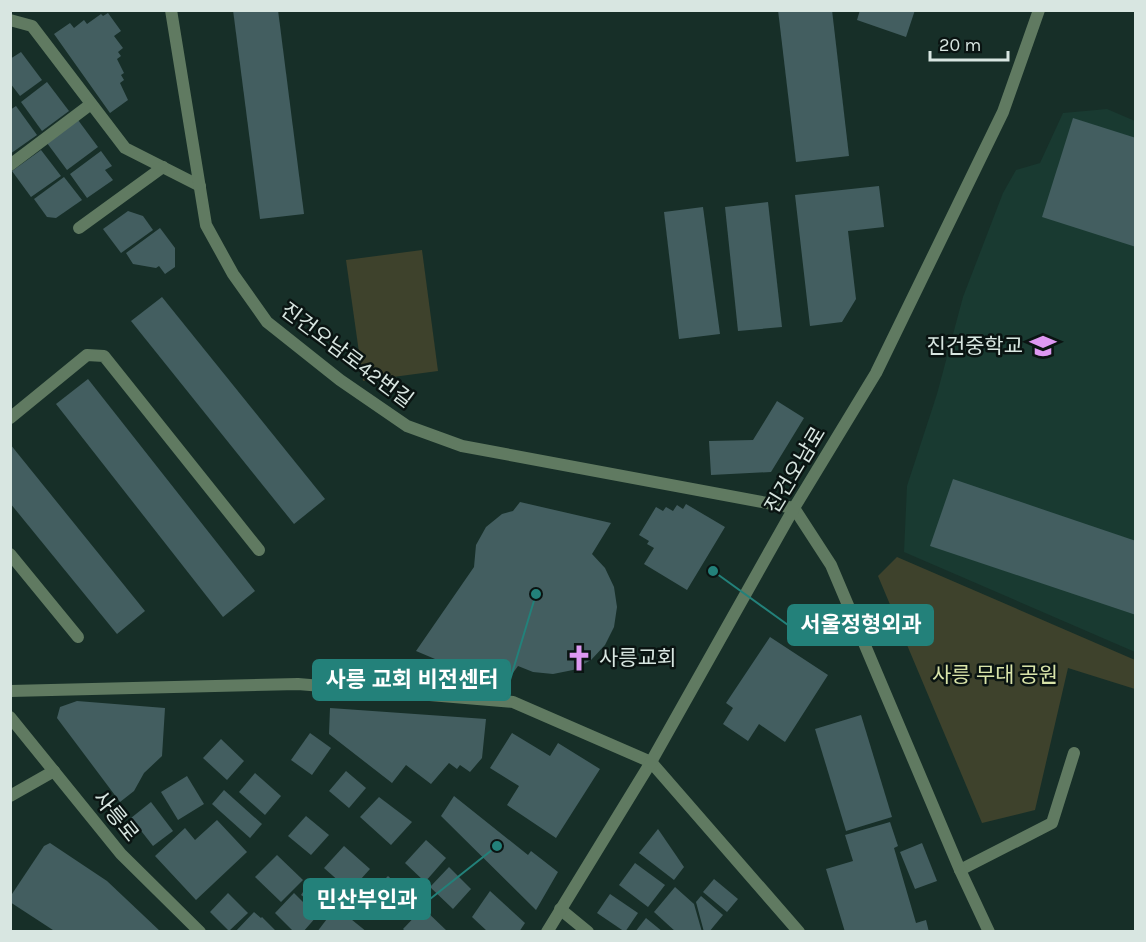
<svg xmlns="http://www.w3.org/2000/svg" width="1146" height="942" viewBox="0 0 1146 942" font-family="Karla,'Noto Sans KR',sans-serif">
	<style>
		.built { fill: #193a31 }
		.green { fill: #3e422c }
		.building { fill: #435e60 }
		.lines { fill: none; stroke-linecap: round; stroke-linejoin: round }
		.service { stroke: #607a61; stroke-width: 12 }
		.minor { stroke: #607a61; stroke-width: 12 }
		.tertiary { stroke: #607a61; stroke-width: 12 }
		.labels { text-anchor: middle; stroke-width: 5; stroke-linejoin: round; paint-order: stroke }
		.poi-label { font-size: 21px; fill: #d8e6e1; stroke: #0a1412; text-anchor: end }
		.street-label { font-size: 21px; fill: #d8e6e1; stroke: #0a1412 }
		.park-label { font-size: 21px; fill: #d9e4a9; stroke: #0a1412 }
		.leader { fill: none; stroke: #23817a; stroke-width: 2 }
		.callout-dot { fill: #23817a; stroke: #0a1412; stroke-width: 2 }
		.callout { fill: #23817a; stroke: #23817a; stroke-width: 2 }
		.callout-label { font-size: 22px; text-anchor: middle; font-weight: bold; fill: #fff }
	</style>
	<rect width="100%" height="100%" fill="#172f28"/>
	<polygon class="built" points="1107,109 1135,121 1135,652 904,552 907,486 937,394 963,297 1003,193 1016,170 1040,163 1063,113"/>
	<g class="green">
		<polygon points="422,250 438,371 363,381 346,260"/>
		<polygon points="897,557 1135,660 1135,689 1068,668 1035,810 982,823 878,576"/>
	</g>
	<g class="building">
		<polygon points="233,10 278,10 304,214 260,219"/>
		<polygon points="778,10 832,10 849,156 796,162"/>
		<polygon points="860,10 915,10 906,37 857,20"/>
		<polygon points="108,13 121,31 114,36 123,48 118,52 121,56 117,59 124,73 121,75 124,80 120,83 128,100 110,113 54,34 70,23 74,28 84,20 87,24 101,14 103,16"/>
		<polygon points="21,52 42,80 20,96 10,83 10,59"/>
		<polygon points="47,82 69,111 42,131 21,102"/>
		<polygon points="16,106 37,135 10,154 10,110"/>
		<polygon points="1073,118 1136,138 1136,247 1042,217"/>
		<polygon points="78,120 98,147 67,170 47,143"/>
		<polygon points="41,150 61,176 31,197 12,171"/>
		<polygon points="101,151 112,166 105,170 113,180 87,198 70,174"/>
		<polygon points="64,177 82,200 56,218 47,217 34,199"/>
		<polygon points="879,186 884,227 848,231 856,299 842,322 810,326 795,195"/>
		<polygon points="768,202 782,327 738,331 725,207"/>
		<polygon points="703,207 720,334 679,339 664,212"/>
		<polygon points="128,211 143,216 153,230 121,253 103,229"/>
		<polygon points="160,228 175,248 175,267 165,274 159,266 156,268 133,264 126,253"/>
		<polygon points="162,297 325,499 294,524 131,321"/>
		<polygon points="88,379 255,591 223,617 56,404"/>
		<polygon points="777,401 804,418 771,472 711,475 709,441 753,440"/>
		<polygon points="10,444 145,611 117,634 10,503"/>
		<polygon points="953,479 1136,541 1136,615 930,546"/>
		<polygon points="520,502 611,523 592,554 605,568 614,587 617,607 614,627 605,645 591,660 573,670 553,674 533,672 518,666 510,677 435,659 416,651 474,567 476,545 486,527 502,514 513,511"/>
		<polygon points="686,504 725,527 687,590 644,564 654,548 647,544 649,541 639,535 656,507 663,511 666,507 673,511 677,505 683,509"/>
		<polygon points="770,637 828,675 785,742 759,724 748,741 723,724 733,708 726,703"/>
		<polygon points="77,701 165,708 162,756 144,773 134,791 120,802 57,718 60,707"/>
		<polygon points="330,708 486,719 482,758 470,772 460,765 457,769 449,763 431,784 406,765 392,783 329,734"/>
		<polygon points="861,715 892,817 846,831 815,729"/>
		<polygon points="310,733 331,748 312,775 291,760"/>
		<polygon points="512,733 550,756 558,743 600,769 556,838 507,805 519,786 490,768"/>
		<polygon points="221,739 244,761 227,780 203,758"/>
		<polygon points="346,771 366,788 349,808 329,791"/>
		<polygon points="255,773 281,796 265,815 239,792"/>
		<polygon points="187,776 204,804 178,820 161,792"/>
		<polygon points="224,790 262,824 250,838 212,804"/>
		<polygon points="454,796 528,855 531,851 558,872 536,910 441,816"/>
		<polygon points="379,797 412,822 391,845 360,817"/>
		<polygon points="151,802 173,831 153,846 131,818"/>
		<polygon points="306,816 329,835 311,855 288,836"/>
		<polygon points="217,820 247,852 196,900 155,856 185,828 195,840"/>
		<polygon points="890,822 898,846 894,848 916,923 926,920 929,932 845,932 826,869 853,861 845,835"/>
		<polygon points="658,829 684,867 674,880 639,853"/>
		<polygon points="426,840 446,858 425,882 405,863"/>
		<polygon points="50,843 107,881 161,932 56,932 10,902 10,897 44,846"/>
		<polygon points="922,843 937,881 915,889 900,852"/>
		<polygon points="344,846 370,869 350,891 324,868"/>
		<polygon points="277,855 303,880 281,902 255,877"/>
		<polygon points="635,863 665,885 648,907 619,885"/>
		<polygon points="449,867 471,889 453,909 430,887"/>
		<polygon points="388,876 412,899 393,918 369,895"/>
		<polygon points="714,879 738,899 727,912 703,892"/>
		<polygon points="309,883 330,897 321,909 301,895"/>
		<polygon points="675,887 694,904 702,932 676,932 654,912"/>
		<polygon points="490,891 525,923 519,932 488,932 472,917"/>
		<polygon points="228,893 248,913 229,931 210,912"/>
		<polygon points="294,893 317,916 303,932 294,932 275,913"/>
		<polygon points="610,894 638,913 625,932 597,913"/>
		<polygon points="701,896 723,915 709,932 704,932 696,902"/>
		<polygon points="336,907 367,932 317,932"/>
		<polygon points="423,908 448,932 406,932 403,929"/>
		<polygon points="254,912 261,918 262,917 277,932 235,932"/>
		<polygon points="646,918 663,932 635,932"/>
	</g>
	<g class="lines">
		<g class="service">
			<polyline points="10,20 32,26 125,148 200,186"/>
			<polyline points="10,165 91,104"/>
			<polyline points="79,228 163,167"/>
			<polyline points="960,870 1052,823 1074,753"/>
			<polyline points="560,909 588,932"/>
		</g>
		<g class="minor">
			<polyline points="171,10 206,225 233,274 267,322 340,380 407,426 462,446 794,508 831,565 960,870 989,932"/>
			<polyline points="10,418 87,355 104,356 259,550"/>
			<polyline points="10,554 78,637"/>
			<polyline points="10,691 298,684 513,702 651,762 799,932"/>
			<polyline points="10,796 54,771"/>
		</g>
		<g class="tertiary">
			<polyline points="10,717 121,854 200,932"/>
			<polyline points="547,932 651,762 794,508 876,373 1003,112 1039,10"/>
		</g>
	</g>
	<defs>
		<g id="school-bare" transform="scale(2.07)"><path d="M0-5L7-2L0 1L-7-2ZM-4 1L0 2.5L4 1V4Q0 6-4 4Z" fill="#de98f2" stroke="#0a1412" stroke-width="2.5" paint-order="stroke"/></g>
		<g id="church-bare" transform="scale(2.07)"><path d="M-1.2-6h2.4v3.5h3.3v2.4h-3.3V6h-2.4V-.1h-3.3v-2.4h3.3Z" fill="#de98f2" stroke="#0a1412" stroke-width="2.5" paint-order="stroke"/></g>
	</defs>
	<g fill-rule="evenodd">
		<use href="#school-bare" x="1043" y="346"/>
		<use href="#church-bare" x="579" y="658"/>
	</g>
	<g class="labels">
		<g class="poi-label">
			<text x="1023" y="353">진건중학교</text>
			<text x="599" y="665" text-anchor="start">사릉교회</text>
		</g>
		<g class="street-label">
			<text transform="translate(347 355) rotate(37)" y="7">진건오남로42번길</text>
			<text transform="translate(795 470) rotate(-59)" y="7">진건오남로</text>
			<text transform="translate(116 816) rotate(51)" y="7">사릉로</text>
		</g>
		<g class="park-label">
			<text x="995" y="682">사릉 무대 공원</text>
		</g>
	</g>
	<path class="leader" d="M713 571L788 625M536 594L510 680M497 846L430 899"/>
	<g class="callout-dot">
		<circle cx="713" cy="571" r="6"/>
		<circle cx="536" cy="594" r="6"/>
		<circle cx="497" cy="846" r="6"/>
	</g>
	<g class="callout">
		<rect x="788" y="605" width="145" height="40" rx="6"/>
		<rect x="313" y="660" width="197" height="40" rx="6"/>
		<rect x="304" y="879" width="126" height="40" rx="6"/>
	</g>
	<g class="callout-label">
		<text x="861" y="632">서울정형외과</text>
		<text x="412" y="687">사릉 교회 비전센터</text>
		<text x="367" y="907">민산부인과</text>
	</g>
	<rect width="1146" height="942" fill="none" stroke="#d8e6e1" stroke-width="24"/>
	<path d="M930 51v9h78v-9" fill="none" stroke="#d8e6e1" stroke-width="3"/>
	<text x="939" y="51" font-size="18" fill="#d8e6e1" stroke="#0a1412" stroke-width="4.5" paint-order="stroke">20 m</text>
</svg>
